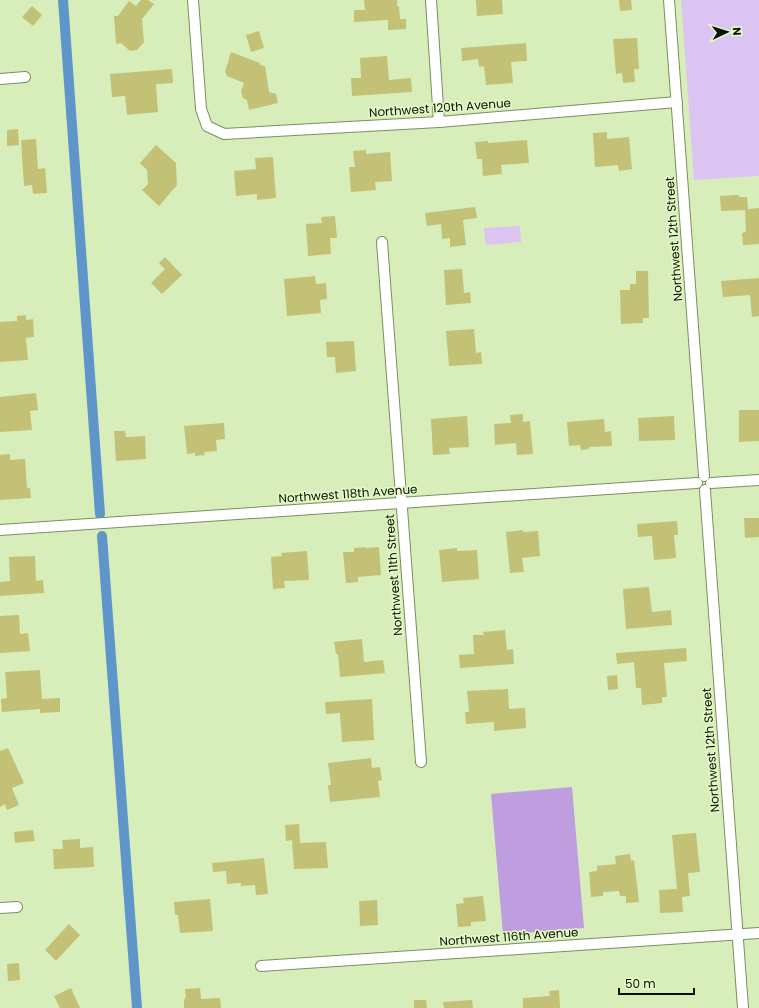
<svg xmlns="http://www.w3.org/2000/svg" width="759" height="1008" viewBox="0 0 759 1008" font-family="Poppins,sans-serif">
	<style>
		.green { fill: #dbc4f1 }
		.forest { fill: #bf9edf }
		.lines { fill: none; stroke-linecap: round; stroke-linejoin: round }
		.canal { stroke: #5e96ca; stroke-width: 10 }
		.building { fill: #c2c175 }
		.street-casing { stroke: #7b8f61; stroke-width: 12 }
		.street { stroke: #fff; stroke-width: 10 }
		.labels { text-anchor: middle; stroke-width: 3; stroke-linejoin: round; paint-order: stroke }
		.street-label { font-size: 12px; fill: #0a1102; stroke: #e4fbc8 }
	</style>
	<rect width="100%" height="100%" fill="#d7eebb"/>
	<g class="green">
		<polygon points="681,0 759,0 759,176 694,180"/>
		<polygon points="520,226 521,242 486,245 484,228"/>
	</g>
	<polygon class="forest" points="572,787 584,928 503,935 491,794"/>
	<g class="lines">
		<g class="canal">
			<polyline points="63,0 100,514"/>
			<polyline points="102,536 137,1008"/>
		</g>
	</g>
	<g class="building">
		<polygon points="141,0 148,0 154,4 142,19 144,42 137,50 130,51 121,43 116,44 114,16 118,16 129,1 136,6"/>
		<polygon points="364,0 397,0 397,6 399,6 400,19 406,19 406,29 388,30 388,20 354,22 354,10 365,10"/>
		<polygon points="476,0 502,0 503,14 477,16"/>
		<polygon points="619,0 631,0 632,10 620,11"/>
		<polygon points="32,6 42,15 33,26 22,17"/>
		<polygon points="259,31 264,48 251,52 246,35"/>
		<polygon points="637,38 639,69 634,69 635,82 623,83 622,73 616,74 613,39"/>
		<polygon points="526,43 527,61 511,62 513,83 486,85 484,66 479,67 478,59 462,61 461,48"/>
		<polygon points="231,52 260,63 260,65 265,66 269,92 276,94 278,103 249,110 247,100 243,98 241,91 244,83 227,76 225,72"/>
		<polygon points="387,56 389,80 411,78 412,92 352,96 351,78 361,78 360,58"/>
		<polygon points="172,69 173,83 156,84 158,112 127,115 125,96 112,97 110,74"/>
		<polygon points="18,129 19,145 7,146 7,130"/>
		<polygon points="607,132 607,139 629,137 632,169 619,171 618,165 595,167 593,133"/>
		<polygon points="36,139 38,169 45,168 47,193 33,194 32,185 24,186 21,140"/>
		<polygon points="527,140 529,163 501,165 502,174 483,176 482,159 477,159 475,142 488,141 488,143"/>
		<polygon points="156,145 176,163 177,185 159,206 142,190 148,184 147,170 140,163"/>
		<polygon points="366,150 366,154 390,152 392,181 375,182 376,190 351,192 349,167 355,167 353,151"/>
		<polygon points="273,157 276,198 257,200 257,194 236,196 234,171 256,169 255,158"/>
		<polygon points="739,195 739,197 747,197 748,209 759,208 759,244 743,245 742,233 746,232 745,210 721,211 720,196"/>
		<polygon points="475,207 477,218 463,220 466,245 450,247 450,238 442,239 441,224 427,226 425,213"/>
		<polygon points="335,216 337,238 330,238 331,254 308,256 306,224 322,223 321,217"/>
		<polygon points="165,257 182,275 162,294 151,283 165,269 159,263"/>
		<polygon points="462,269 464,293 470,292 471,303 446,305 444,270"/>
		<polygon points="636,271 648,271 649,318 643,318 643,323 621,324 620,290 630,290 630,284 636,284"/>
		<polygon points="315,276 316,284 326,283 327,299 320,300 321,313 287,316 284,279"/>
		<polygon points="759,278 759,316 752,317 750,295 723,297 721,281"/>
		<polygon points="26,315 26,320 33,319 34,337 26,338 28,360 0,362 0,322 17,321 17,316"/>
		<polygon points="474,329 476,353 481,352 482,364 449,366 446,331"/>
		<polygon points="354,341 356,371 336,373 335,357 327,357 326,342"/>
		<polygon points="36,393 38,410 30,411 32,430 0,432 0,397"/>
		<polygon points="739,410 759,410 759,441 739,442"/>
		<polygon points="523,414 523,422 530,421 533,454 517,455 516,443 495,445 494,424 511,423 510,415"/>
		<polygon points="467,416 469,447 449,448 450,454 433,455 431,419"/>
		<polygon points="674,416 675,440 639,441 638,418"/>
		<polygon points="604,419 605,432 611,431 612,446 589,447 589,449 581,450 580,445 569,446 567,422"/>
		<polygon points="224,423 225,439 216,440 217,451 204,452 205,455 195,456 195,453 187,454 184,426"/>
		<polygon points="114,431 125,431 126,437 145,436 146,459 116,461"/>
		<polygon points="10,454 10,460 25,459 27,488 30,488 31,498 0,500 0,455"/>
		<polygon points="744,518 759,518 759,537 745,538"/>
		<polygon points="677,521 678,535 674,535 676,558 654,560 652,536 638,537 637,524"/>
		<polygon points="523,530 523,532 538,531 540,556 522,558 524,572 510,573 506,532"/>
		<polygon points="365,547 365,548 379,547 381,575 358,577 358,582 346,583 343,552 354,552 354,548"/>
		<polygon points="457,548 457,551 477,550 479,579 442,582 439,550"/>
		<polygon points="307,551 309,580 284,581 285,588 273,589 271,557 282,556 281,553"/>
		<polygon points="35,556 36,581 43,580 44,593 0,596 0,582 10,581 9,557"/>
		<polygon points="649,587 652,612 671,610 672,625 626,629 623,589"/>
		<polygon points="19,615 20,634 28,633 30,651 0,653 0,616"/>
		<polygon points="505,630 507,650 513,649 514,664 460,668 459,655 474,654 473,635 484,635 483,632"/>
		<polygon points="362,639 364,662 383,660 385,673 340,677 338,654 336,654 334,642"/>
		<polygon points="686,648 687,661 664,663 667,697 662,697 662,703 642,705 641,688 636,688 634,662 617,664 616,653"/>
		<polygon points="40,670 42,699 60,698 60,712 40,713 40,709 2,712 1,699 7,698 5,672"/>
		<polygon points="617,675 618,689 608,690 607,676"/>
		<polygon points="508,689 509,709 525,708 526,728 494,731 494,722 466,724 465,712 469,712 467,691"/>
		<polygon points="372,699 374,740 342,742 340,713 326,714 325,702"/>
		<polygon points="8,748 24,783 12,788 19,805 7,810 5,804 0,807 0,751"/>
		<polygon points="371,758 372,768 380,767 382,780 378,781 380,797 330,802 328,785 331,785 328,763"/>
		<polygon points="299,824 300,843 326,842 328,868 294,869 292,840 286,841 285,825"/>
		<polygon points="33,830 35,841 15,843 14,832"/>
		<polygon points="696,833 700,872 688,873 690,896 682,897 683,912 660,913 659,890 677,889 672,835"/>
		<polygon points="80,839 80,848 93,847 94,867 54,869 53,849 63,849 62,840"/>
		<polygon points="630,854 631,861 634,860 639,902 626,903 626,896 620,896 619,891 603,892 603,896 591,897 589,872 597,871 597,866 616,864 615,856"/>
		<polygon points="264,858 268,894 256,895 255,885 241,886 241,883 227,884 226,871 213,872 212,863"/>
		<polygon points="483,896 486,921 471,922 471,926 458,927 456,904 464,903 463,898"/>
		<polygon points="210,899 213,931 180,933 178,915 175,915 174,902"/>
		<polygon points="377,900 378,925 360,926 359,901"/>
		<polygon points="69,924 80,935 56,961 45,950"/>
		<polygon points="19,963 20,980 8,981 7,964"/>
		<polygon points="71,988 80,1008 60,1008 54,996"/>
		<polygon points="200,988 201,999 220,998 221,1008 184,1008 184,1000 186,997 185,989"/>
		<polygon points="559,990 560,1008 523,1008 523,998 550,996 549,991"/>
		<polygon points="414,1000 426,1000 427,1008 414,1008"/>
		<polygon points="472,1000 473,1008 444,1008 443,1002"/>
	</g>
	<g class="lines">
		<g class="street-casing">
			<g id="street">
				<polyline points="193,0 201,109 207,126 224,134 439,122 677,102"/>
				<polyline points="431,0 439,122"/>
				<polyline points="669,0 704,476"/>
				<polyline points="0,79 25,77"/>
				<polyline points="382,242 421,762"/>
				<polyline points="711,483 759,480"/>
				<polyline points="705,490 743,1008"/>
				<polyline points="0,530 697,483"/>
				<polyline points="0,908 17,907"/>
				<polyline points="261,966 759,933"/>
			</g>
		</g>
		<use href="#street" class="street"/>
	</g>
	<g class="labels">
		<g class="street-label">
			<text transform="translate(440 108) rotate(-4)" y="4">Northwest 120th Avenue</text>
			<text transform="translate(674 239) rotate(-94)" y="4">Northwest 12th Street</text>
			<text transform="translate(348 494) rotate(-4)" y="4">Northwest 118th Avenue</text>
			<text transform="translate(394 575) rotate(-94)" y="4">Northwest 11th Street</text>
			<text transform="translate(711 750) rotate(-94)" y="4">Northwest 12th Street</text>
			<text transform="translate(509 937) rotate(-4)" y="4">Northwest 116th Avenue</text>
		</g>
	</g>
	<g transform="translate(727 32) rotate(86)" stroke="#e4fbc8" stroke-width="3" paint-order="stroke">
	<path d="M0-3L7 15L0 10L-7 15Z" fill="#0a1102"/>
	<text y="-6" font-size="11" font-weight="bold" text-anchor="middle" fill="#0a1102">N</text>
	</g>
	<path d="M619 988v6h75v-6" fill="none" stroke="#0a1102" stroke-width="2"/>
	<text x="625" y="988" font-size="12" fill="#0a1102" stroke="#e4fbc8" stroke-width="3" paint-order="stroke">50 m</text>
</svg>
